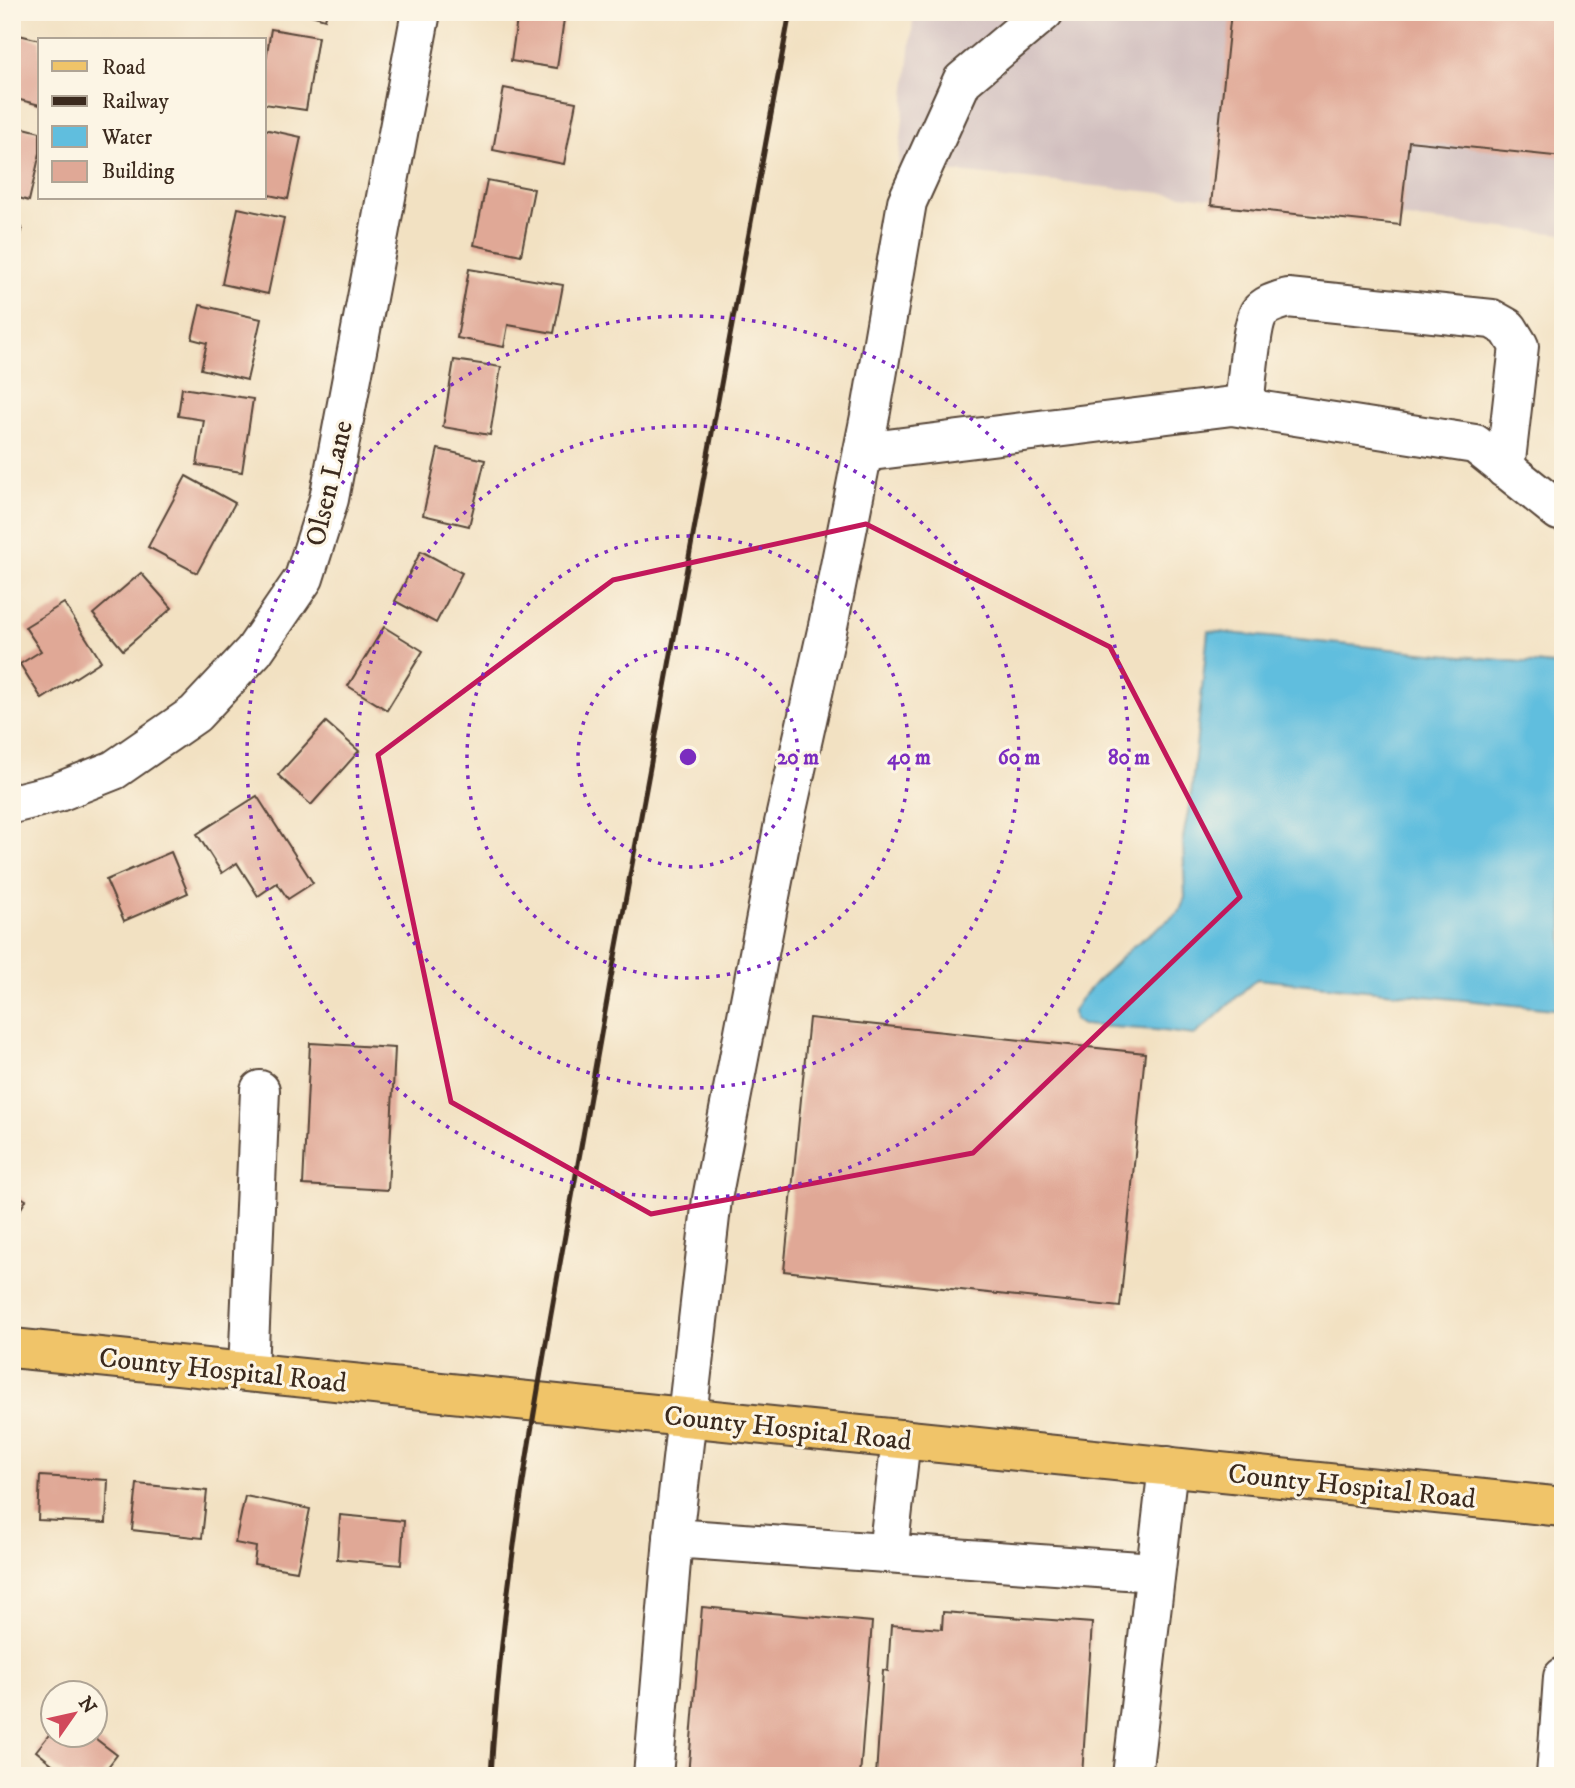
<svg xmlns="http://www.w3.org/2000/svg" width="1575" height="1788" viewBox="0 0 1575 1788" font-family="'IM FELL DW Pica',serif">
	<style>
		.industrial { fill: #d1bfbf }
		.water { fill: #60bede; stroke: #4e747e; stroke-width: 2 }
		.building { fill: #e0a896 }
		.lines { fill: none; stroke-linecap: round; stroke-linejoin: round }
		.minor-casing { stroke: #564537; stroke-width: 42 }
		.major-casing { stroke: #564537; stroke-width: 42 }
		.minor { stroke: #fff; stroke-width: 38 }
		.major { stroke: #f0c469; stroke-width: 38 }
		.rail { stroke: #3b2a1e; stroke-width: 5 }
		.marked { fill: none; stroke: #c2185b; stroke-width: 5; stroke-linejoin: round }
		.ring { fill: none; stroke: #7b2cbf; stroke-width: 3.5; stroke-dasharray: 3.5 7 }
		.labels { text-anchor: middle; stroke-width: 6; stroke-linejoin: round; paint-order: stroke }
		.street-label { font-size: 28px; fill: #3b2a1e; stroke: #fcf5e5 }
		.centre { fill: #7b2cbf; stroke: #fcf5e5; stroke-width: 3.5 }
		.ring-label { font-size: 21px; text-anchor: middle; font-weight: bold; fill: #7b2cbf; stroke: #fcf5e5; stroke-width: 6; stroke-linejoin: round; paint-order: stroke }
	</style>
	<rect width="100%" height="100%" fill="#fcf5e5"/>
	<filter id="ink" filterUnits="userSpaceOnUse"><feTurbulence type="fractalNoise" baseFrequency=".0143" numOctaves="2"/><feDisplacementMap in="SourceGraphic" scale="14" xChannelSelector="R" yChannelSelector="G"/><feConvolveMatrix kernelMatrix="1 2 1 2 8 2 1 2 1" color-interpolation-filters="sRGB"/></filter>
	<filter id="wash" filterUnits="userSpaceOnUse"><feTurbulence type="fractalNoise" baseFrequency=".00686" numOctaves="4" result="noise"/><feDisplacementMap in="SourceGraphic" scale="28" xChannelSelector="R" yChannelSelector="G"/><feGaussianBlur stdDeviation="1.57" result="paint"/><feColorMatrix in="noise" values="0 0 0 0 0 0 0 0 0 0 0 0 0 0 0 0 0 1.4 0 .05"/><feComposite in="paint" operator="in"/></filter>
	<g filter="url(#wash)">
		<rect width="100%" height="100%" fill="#f2e1c2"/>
		<polygon class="industrial" points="914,12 1563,12 1563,234 898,166"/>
		<path class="water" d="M1208,631L1563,666V1010L1257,979C1235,997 1217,1018 1194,1035L1155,1030L1082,1025L1074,1020L1073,1011L1080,1000L1096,982L1132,947L1180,911L1185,897L1183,838L1191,796Z"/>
		<g id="blocks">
			<g class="building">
				<polygon points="301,12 327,12 325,19"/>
				<polygon points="518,12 565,12 557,68 511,61"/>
				<polygon points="1231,12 1563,12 1563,157 1409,141 1400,225 1211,205"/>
				<polygon points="271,29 318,37 306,110 264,104 264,71"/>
				<polygon points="19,35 40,40 40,105 12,98 12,66"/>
				<polygon points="504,88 576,102 564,164 493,150"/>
				<polygon points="12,125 40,132 40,153 29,201 12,196"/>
				<polygon points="264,129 301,137 288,199 264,194"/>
				<polygon points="487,180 534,189 521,255 474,245"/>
				<polygon points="238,208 284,218 268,294 222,284"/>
				<polygon points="12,225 22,228 13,261 12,261"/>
				<polygon points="469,269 563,285 554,333 508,325 504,347 457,338"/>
				<polygon points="200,305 261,319 247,380 201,369 207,343 192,339"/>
				<polygon points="454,360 501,367 490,435 443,427"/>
				<polygon points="182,388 253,399 242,472 197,465 204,420 178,416"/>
				<polygon points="438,449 485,460 469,526 423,515"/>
				<polygon points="186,476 235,503 197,573 148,547"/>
				<polygon points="421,551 462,573 436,623 395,601"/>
				<polygon points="141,573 172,608 123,650 93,614"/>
				<polygon points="64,603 101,661 42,699 20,664 41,651 25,627"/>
				<polygon points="384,627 423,651 387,710 348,686"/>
				<polygon points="326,722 359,751 311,805 278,775"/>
				<polygon points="257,796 313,883 288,899 277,883 258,896 237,863 222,873 197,834"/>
				<polygon points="171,852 188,893 124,921 106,880"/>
				<polygon points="809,1018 1145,1053 1120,1307 784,1271"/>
				<polygon points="310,1043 395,1048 388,1190 303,1185"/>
				<polygon points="12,1192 26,1200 12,1223"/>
				<polygon points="40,1476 108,1480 106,1523 38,1520"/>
				<polygon points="137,1484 207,1491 202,1538 132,1530"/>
				<polygon points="245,1496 310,1509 297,1571 254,1564 256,1547 235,1543"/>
				<polygon points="340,1515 404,1521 401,1565 337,1559"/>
				<polygon points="702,1607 872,1622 860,1776 688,1776"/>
				<polygon points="943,1612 1092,1623 1082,1776 876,1776 883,1670 888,1671 891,1625 942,1629"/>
				<polygon points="52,1731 52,1736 92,1736 117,1755 101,1776 67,1776 36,1751"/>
			</g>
		</g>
	</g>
	<g filter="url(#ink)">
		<use href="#blocks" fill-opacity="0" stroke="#564537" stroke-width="2"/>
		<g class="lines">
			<g class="minor-casing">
				<g id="minor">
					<path d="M1244,407C1246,390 1251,325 1259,313C1265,304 1278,301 1288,298L1492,319L1508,328L1519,346L1505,469"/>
					<polyline points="863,452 1232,406 1475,444 1559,511 1563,511"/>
					<polyline points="12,804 56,793 114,770 195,714 254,651 304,578 329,499 421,12"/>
					<polyline points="248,1371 260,1090"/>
					<polyline points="673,1538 712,1199 784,823 828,626 871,411 907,202 962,81 1044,12"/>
					<polyline points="888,1553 901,1439"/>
					<polyline points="653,1776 673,1538 1154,1572"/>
					<polyline points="1132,1776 1168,1466"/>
					<polyline points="1556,1776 1563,1677"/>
				</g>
			</g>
			<g class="major-casing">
				<polyline id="major" points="12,1348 1563,1507"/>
			</g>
			<use href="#minor" class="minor"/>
			<use href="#major" class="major"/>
			<path class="rail" d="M491,1776C504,1545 551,1318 591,1091C654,731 722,372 790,12"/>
		</g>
	</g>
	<path class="marked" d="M866,524L1110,647L1240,897L973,1153L651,1214L451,1102L378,755L613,580Z"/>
	<g class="ring">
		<circle cx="688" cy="757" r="110"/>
		<circle cx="688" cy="757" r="221"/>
		<circle cx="688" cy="757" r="331"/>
		<circle cx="688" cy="757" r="441"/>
	</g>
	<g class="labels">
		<g class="street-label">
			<text transform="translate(328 483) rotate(-77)" y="10">Olsen Lane</text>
			<text transform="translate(223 1369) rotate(6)" y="10">County Hospital Road</text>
			<text transform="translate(788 1427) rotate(6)" y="10">County Hospital Road</text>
			<text transform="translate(1352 1485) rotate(6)" y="10">County Hospital Road</text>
		</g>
	</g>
	<circle cx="688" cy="757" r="10" class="centre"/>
	<g class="ring-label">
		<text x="798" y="764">20 m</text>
		<text x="909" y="764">40 m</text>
		<text x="1019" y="764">60 m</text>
		<text x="1129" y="764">80 m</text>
	</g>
	<rect width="1575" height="1788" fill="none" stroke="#fcf5e5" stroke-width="42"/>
	<rect x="38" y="38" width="228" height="161" fill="#fcf5e5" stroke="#afa495" stroke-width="2"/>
	<rect x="52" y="61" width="35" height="10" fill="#f0c469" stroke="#afa495" stroke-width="2"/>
	<text x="102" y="74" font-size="21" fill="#3b2a1e">Road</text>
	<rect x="52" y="96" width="35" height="10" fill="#3b2a1e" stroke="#afa495" stroke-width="2"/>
	<text x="102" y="108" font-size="21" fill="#3b2a1e">Railway</text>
	<rect x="52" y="126" width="35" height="21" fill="#60bede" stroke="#afa495" stroke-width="2"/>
	<text x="102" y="144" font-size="21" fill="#3b2a1e">Water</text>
	<rect x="52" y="161" width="35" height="21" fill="#e0a896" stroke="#afa495" stroke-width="2"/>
	<text x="102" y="178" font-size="21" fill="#3b2a1e">Building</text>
	<g transform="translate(74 1714) rotate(56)"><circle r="33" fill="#fcf5e5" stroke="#afa495" stroke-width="2"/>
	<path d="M0-5L12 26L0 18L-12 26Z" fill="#d1495b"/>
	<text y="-10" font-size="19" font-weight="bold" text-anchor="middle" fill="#3b2a1e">N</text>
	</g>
</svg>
